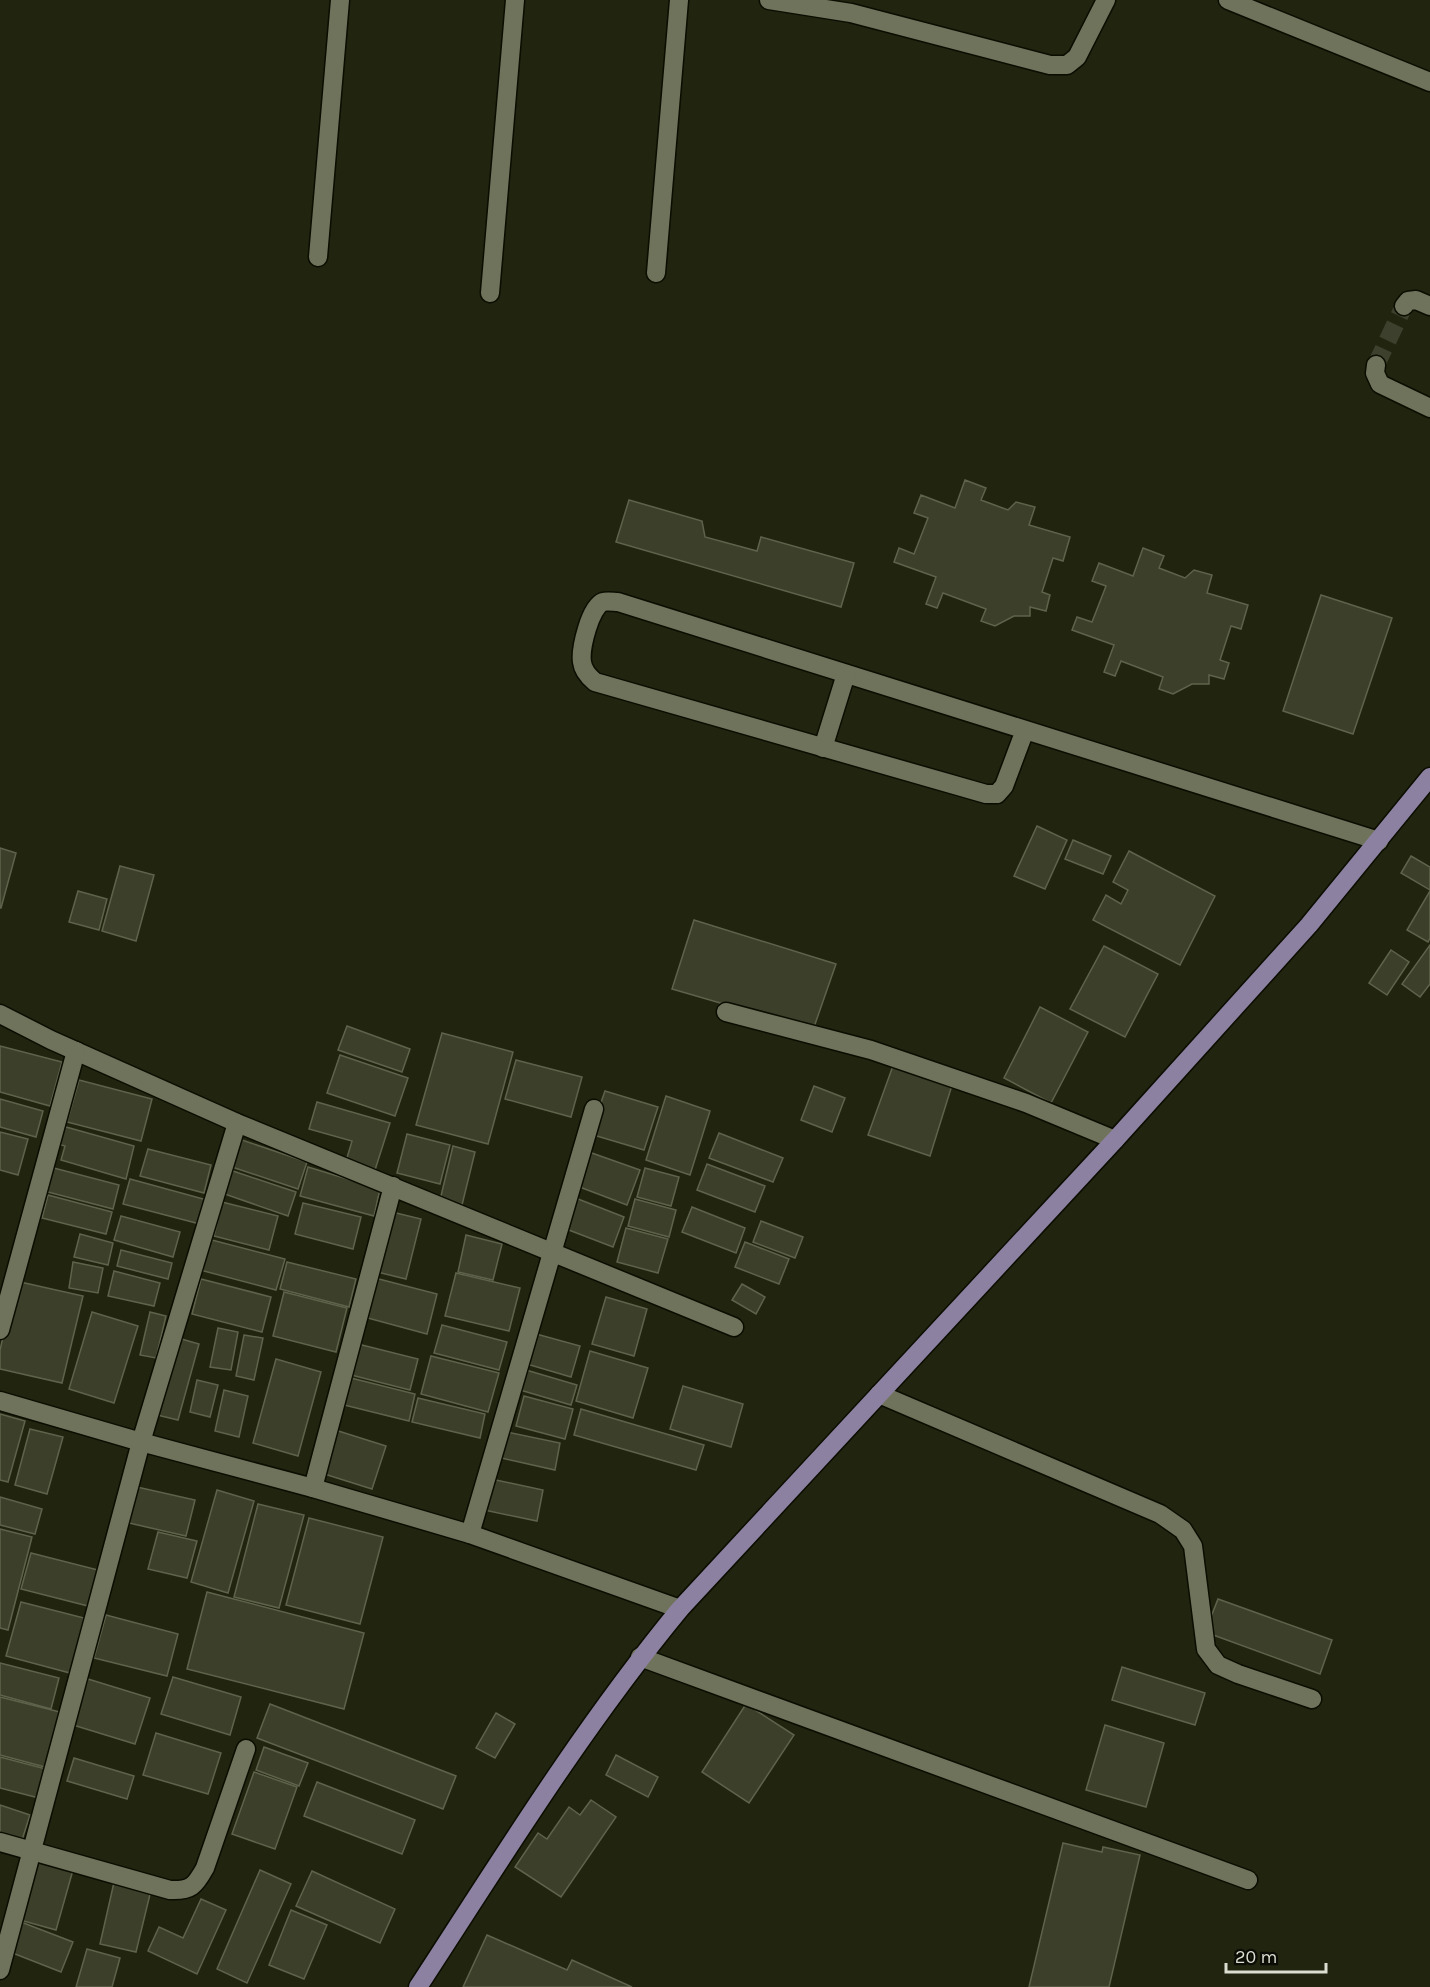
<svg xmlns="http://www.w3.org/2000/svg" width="1430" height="1987" viewBox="0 0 1430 1987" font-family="Karla,sans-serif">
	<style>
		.building { fill: #3c402a; stroke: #5f634c; stroke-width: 1.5 }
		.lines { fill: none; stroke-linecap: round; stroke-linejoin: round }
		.minor-tunnel { stroke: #3d402c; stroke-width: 18; stroke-dasharray: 18 9; stroke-linecap: butt }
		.minor-casing { stroke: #0b0d00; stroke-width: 21 }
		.major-casing { stroke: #0b0d00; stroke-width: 21 }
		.minor { stroke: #6f735b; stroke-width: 18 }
		.major { stroke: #8d81a1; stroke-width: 18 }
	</style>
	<rect width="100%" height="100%" fill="#21240f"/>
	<g class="building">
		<polygon points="965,480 986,488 981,500 1008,510 1016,502 1035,507 1029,525 1070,537 1063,561 1053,558 1042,592 1050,595 1046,611 1030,607 1030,616 1014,616 995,626 981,621 986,609 943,593 937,608 926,604 936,577 894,562 899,548 914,554 928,518 914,513 921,495 955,508"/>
		<polygon points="629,500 702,521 705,537 757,551 761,537 854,563 841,607 616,542"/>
		<polygon points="1143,548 1164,556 1159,568 1185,578 1194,570 1212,575 1207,593 1248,605 1241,629 1231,626 1220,660 1229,663 1224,679 1209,675 1209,684 1192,684 1173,694 1159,689 1163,677 1121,661 1115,676 1104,672 1114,645 1072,630 1077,617 1092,622 1106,586 1092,581 1099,563 1133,576"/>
		<polygon points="1321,595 1392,618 1353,734 1283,711"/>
		<polygon points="1037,826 1067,840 1045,889 1014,876"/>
		<polygon points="1073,840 1111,856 1103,874 1065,859"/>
		<polygon points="0,848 16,853 1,908 0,908"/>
		<polygon points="1129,851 1215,896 1180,965 1093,920 1106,895 1121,904 1128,890 1113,882"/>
		<polygon points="1411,856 1430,867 1430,890 1401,873"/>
		<polygon points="120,866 154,875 136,941 102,931"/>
		<polygon points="78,891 107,899 99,930 69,922"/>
		<polygon points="1430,891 1430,938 1428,942 1407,930"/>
		<polygon points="694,920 836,964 813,1030 672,989"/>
		<polygon points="1430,945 1430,984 1420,997 1402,984"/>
		<polygon points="1104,946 1158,974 1125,1037 1070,1009"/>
		<polygon points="1391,950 1409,962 1387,995 1369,983"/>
		<polygon points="1040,1007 1088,1032 1051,1103 1004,1078"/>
		<polygon points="347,1026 410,1049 402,1072 338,1050"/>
		<polygon points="442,1033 513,1052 488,1144 416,1125"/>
		<polygon points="0,1046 62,1062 50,1106 0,1092"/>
		<polygon points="340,1055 408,1078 395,1116 327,1093"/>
		<polygon points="516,1060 582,1077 571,1117 505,1099"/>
		<polygon points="894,1063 953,1082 930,1156 868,1135"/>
		<polygon points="79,1080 152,1099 141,1141 67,1122"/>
		<polygon points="814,1086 845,1098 832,1132 801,1120"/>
		<polygon points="605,1091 658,1107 644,1150 590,1134"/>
		<polygon points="666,1096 710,1111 690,1175 646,1160"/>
		<polygon points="0,1099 43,1111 36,1137 0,1127"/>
		<polygon points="317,1102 390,1123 375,1170 346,1161 352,1141 309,1129"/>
		<polygon points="59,1125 134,1146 126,1179 61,1160 65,1146 54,1143"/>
		<polygon points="0,1132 28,1139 18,1175 0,1170"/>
		<polygon points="719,1133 783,1158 773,1182 709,1158"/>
		<polygon points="407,1134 450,1145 440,1184 397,1173"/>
		<polygon points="236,1138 307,1162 298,1189 226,1165"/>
		<polygon points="453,1146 475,1152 462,1205 440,1200"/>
		<polygon points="148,1149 211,1165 204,1193 140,1176"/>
		<polygon points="589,1152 640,1170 627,1205 577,1186"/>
		<polygon points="707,1164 765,1186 755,1212 697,1190"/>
		<polygon points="50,1167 119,1185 113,1209 44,1191"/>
		<polygon points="308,1167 380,1189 374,1216 300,1196"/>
		<polygon points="645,1168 679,1177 671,1206 637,1197"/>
		<polygon points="227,1169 296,1192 288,1216 219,1192"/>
		<polygon points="130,1179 207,1200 200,1224 123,1204"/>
		<polygon points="48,1195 112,1212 106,1234 42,1218"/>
		<polygon points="573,1197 624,1217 613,1247 561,1227"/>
		<polygon points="635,1199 676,1210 669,1237 628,1226"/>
		<polygon points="222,1202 278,1216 269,1250 214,1236"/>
		<polygon points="303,1203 361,1217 353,1249 295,1234"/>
		<polygon points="692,1207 745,1228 736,1253 682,1232"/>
		<polygon points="392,1212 421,1219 406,1279 377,1272"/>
		<polygon points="121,1216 180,1232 173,1257 114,1240"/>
		<polygon points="761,1221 803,1237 795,1258 753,1242"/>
		<polygon points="626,1228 668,1239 658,1273 617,1262"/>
		<polygon points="80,1234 113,1243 108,1265 74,1257"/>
		<polygon points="466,1235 502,1244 493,1280 458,1272"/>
		<polygon points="208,1239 285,1259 276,1290 200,1270"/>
		<polygon points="745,1242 789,1259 779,1284 735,1267"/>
		<polygon points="121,1250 172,1263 168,1279 117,1266"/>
		<polygon points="73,1262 103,1268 98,1293 69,1288"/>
		<polygon points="287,1262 356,1279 349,1307 280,1289"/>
		<polygon points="114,1271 160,1283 154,1306 108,1296"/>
		<polygon points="456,1273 520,1288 509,1331 445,1316"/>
		<polygon points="375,1278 437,1294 427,1334 364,1317"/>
		<polygon points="201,1279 271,1297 262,1332 192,1314"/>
		<polygon points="16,1281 83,1296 62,1383 0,1369 0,1350"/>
		<polygon points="742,1284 765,1297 756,1314 732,1300"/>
		<polygon points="284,1292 347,1308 336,1352 273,1336"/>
		<polygon points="606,1297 647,1309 634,1356 592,1344"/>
		<polygon points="92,1312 138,1326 114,1403 69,1389"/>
		<polygon points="150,1312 166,1316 156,1358 140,1355"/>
		<polygon points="442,1325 507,1342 499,1370 434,1353"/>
		<polygon points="218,1328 238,1332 231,1370 210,1367"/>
		<polygon points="529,1332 580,1346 571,1377 520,1362"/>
		<polygon points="244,1335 263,1338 254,1380 236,1376"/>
		<polygon points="178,1338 199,1344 178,1420 157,1415"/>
		<polygon points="358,1344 418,1359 410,1390 351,1375"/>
		<polygon points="590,1351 648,1368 633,1418 576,1401"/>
		<polygon points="431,1356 499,1373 488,1412 421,1394"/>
		<polygon points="276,1359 321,1372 298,1456 253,1443"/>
		<polygon points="526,1370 577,1385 571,1405 520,1390"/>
		<polygon points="347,1377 415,1394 409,1421 340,1404"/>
		<polygon points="197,1380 218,1385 210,1417 190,1412"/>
		<polygon points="683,1386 743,1404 731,1447 670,1429"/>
		<polygon points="224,1390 248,1396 239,1437 215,1431"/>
		<polygon points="524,1396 573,1409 565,1439 516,1426"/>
		<polygon points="418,1398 485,1414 480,1438 412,1422"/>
		<polygon points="581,1409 704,1445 696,1470 574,1435"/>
		<polygon points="0,1414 25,1421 8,1482 0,1480"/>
		<polygon points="30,1429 63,1437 47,1494 15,1485"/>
		<polygon points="332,1429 386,1446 372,1489 318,1472"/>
		<polygon points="502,1431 560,1443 555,1470 497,1457"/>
		<polygon points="491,1479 543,1490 537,1521 484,1510"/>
		<polygon points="137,1487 195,1500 186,1536 129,1523"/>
		<polygon points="217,1490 254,1501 228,1593 191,1582"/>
		<polygon points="0,1497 42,1509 35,1534 0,1525"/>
		<polygon points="258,1504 304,1515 279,1608 234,1597"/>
		<polygon points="309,1518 383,1537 360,1624 286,1605"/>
		<polygon points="0,1529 32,1537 8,1630 0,1628"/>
		<polygon points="158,1532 197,1541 187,1578 148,1569"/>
		<polygon points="31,1553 102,1571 92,1607 21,1589"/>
		<polygon points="207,1592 364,1633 344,1709 187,1669"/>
		<polygon points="1218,1599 1332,1640 1320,1674 1205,1632"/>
		<polygon points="21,1602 84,1618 70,1673 6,1656"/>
		<polygon points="106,1615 178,1634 167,1676 94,1658"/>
		<polygon points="0,1663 59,1678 51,1709 0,1695"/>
		<polygon points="1122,1667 1205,1693 1195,1725 1112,1700"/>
		<polygon points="173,1677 241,1697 230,1735 161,1714"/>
		<polygon points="88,1679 150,1698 135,1744 73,1725"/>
		<polygon points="0,1697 60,1712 45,1767 0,1755"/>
		<polygon points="270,1704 456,1776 443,1809 257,1738"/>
		<polygon points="746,1704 794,1735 749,1803 702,1772"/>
		<polygon points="496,1713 515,1724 495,1758 476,1748"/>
		<polygon points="1105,1725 1164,1743 1146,1807 1086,1790"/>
		<polygon points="156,1733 221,1753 208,1794 143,1775"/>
		<polygon points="264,1747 308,1763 299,1786 256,1770"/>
		<polygon points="616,1755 658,1777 648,1797 606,1775"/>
		<polygon points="0,1757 46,1769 39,1798 0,1788"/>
		<polygon points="74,1758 134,1776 127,1799 67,1781"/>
		<polygon points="254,1772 297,1787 275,1849 232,1834"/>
		<polygon points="317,1782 415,1820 402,1854 304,1816"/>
		<polygon points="591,1800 616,1817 561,1897 515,1867 538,1833 547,1839 569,1807 580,1815"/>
		<polygon points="0,1805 30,1815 21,1843 0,1836"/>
		<polygon points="1063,1843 1102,1852 1103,1847 1140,1855 1109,1987 1029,1987"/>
		<polygon points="37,1859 73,1870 56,1930 20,1920"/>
		<polygon points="260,1870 291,1884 247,1983 217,1969"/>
		<polygon points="312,1871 395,1909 380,1943 296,1906"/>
		<polygon points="115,1878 152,1886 136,1952 100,1944"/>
		<polygon points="201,1899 226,1910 197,1974 148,1951 159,1927 183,1938"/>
		<polygon points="291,1910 327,1925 304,1979 269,1965"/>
		<polygon points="21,1922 73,1942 61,1972 10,1952"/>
		<polygon points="487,1935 567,1970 572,1960 632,1987 463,1987"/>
		<polygon points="87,1949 120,1958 112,1987 76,1987"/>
	</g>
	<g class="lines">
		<polyline class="minor-tunnel" points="1376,365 1404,306"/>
		<g class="minor-casing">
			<g id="minor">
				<polyline points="769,0 851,13 1050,65 1067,65 1077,57 1106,0"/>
				<polyline points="1228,0 1430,82"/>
				<polyline points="318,257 340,0"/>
				<polyline points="656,273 679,0"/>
				<polyline points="490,293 515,0"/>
				<polyline points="1404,306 1408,301 1416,300 1430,306"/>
				<polyline points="1376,365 1375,373 1380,384 1430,408"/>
				<path d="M1025,730L1004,786L997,794H986L595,682C589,677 583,671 582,662C580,649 590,607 603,602C607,601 614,602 618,602L1379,841"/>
				<polyline points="823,748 846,674"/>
				<polyline points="726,1012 871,1050 1026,1103 1115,1140"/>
				<polyline points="0,1014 51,1040 237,1123 734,1327"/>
				<polyline points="0,1330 76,1051"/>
				<polyline points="879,1394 1160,1514 1183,1530 1193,1546 1206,1649 1218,1665 1238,1674 1312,1699"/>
				<polyline points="0,1401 141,1442 313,1488 470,1534 680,1609"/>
				<polyline points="313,1488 393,1186"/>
				<polyline points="470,1534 594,1109"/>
				<polyline points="640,1657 1248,1880"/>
				<path d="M0,1842L170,1890C191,1891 195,1886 205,1868L246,1749"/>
				<polyline points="0,1970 141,1442 237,1123"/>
			</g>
		</g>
		<g class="major-casing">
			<path id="major" d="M418,1987C502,1858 582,1728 680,1609L1115,1140L1309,925L1430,777"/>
		</g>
		<use href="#minor" class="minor"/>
		<use href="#major" class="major"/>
	</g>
	<path d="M1226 1963v9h100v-9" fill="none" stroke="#dbded0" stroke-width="3"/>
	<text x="1235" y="1963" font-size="18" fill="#dbded0" stroke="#0b0c05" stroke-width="4.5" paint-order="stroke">20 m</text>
</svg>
